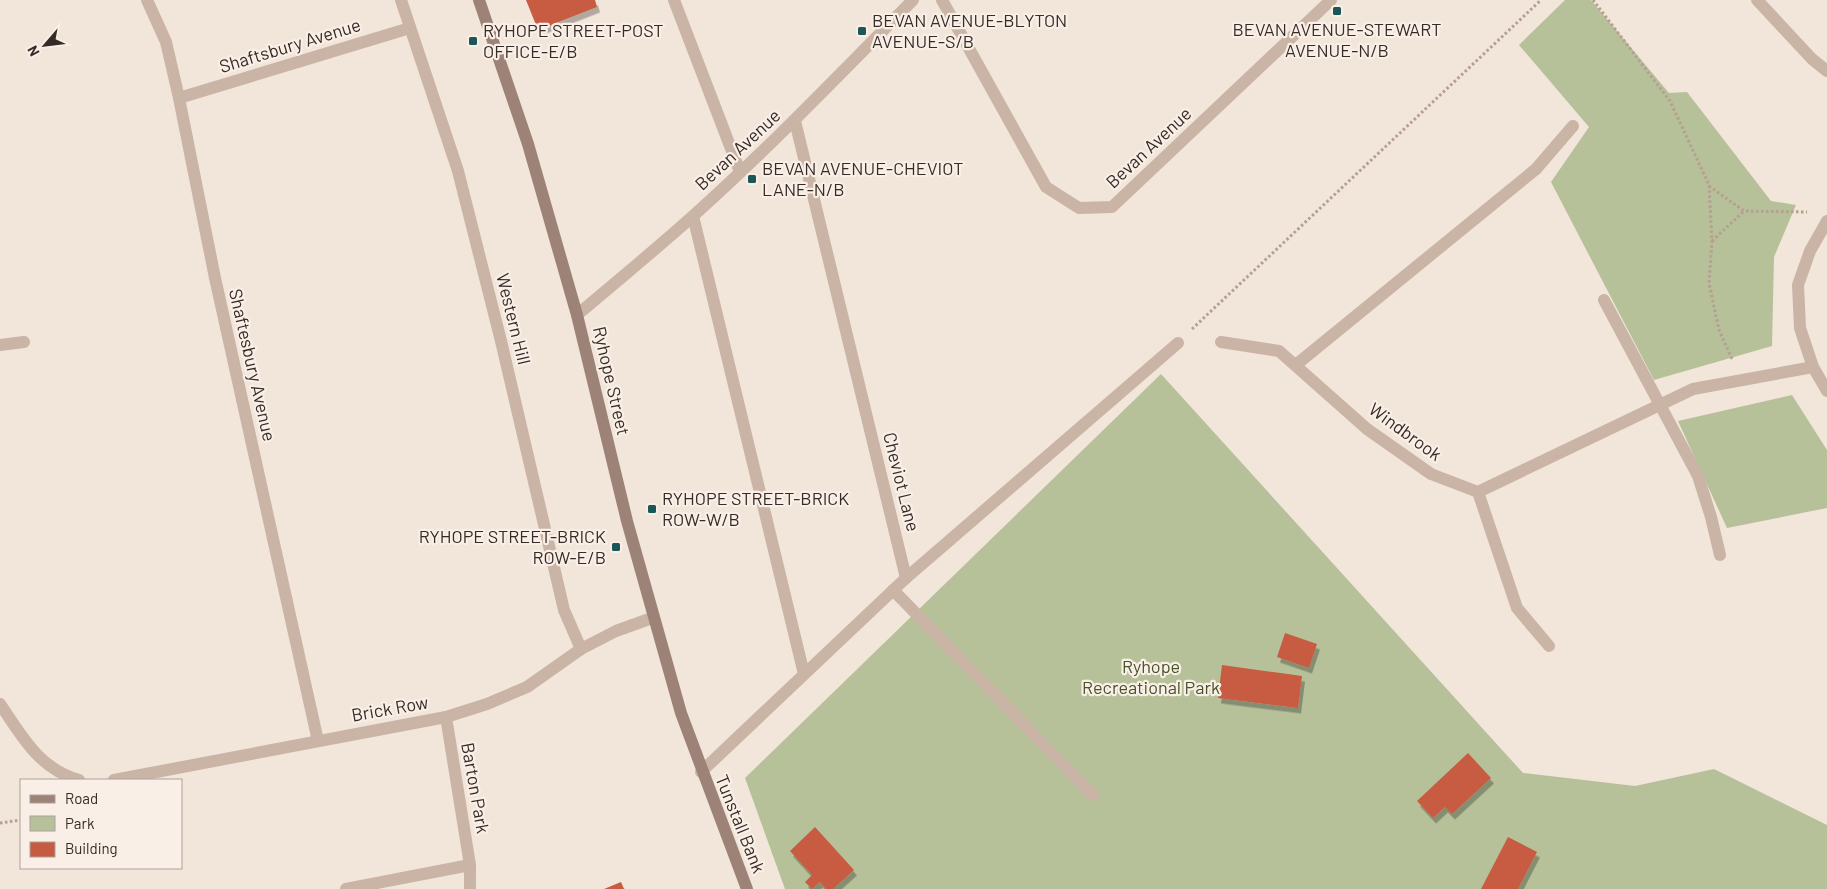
<svg xmlns="http://www.w3.org/2000/svg" width="1827" height="889" viewBox="0 0 1827 889" font-family="Barlow,sans-serif">
	<style>
		.green { fill: #b6c19a }
		.building { fill: #c75b42; filter: url(#shadow) }
		.lines { fill: none; stroke-linecap: round; stroke-linejoin: round }
		.path { stroke: #b69e90; stroke-width: 3; stroke-dasharray: 2.5 2.5; stroke-linecap: butt }
		.lane { stroke: #cab4a5; stroke-width: 12 }
		.street { stroke: #cab4a5; stroke-width: 12 }
		.secondary { stroke: #9d8377; stroke-width: 12 }
		.poi-dot { fill: #1c5757; stroke: #f9efe6; stroke-width: 2 }
		.labels { text-anchor: middle; stroke-width: 4.5; stroke-linejoin: round; paint-order: stroke }
		.poi-label { font-size: 18px; fill: #362b27; stroke: #f9efe6; text-anchor: start }
		.street-label { font-size: 18px; fill: #362b27; stroke: #f9efe6 }
		.park-label { font-size: 18px; fill: #47542a; stroke: #f9efe6 }
	</style>
	<defs>
		<filter id="shadow"><feDropShadow dx="3" dy="5.5" stdDeviation="0" flood-color="#0004"/></filter>
	</defs>
	<rect width="100%" height="100%" fill="#f2e5da"/>
	<g class="green">
		<polygon points="1565,0 1591,0 1669,93 1687,92 1771,201 1796,205 1774,257 1772,346 1654,380 1551,182 1589,127 1519,45"/>
		<polygon points="1161,374 1523,773 1635,786 1714,769 1827,825 1827,889 785,889 745,778"/>
		<polygon points="1792,395 1827,450 1827,508 1727,528 1678,421"/>
	</g>
	<g class="building">
		<polygon points="526,0 595,0 597,7 538,30"/>
		<polygon points="1285,633 1317,644 1309,668 1277,657"/>
		<polygon points="1222,665 1302,676 1298,708 1218,698"/>
		<polygon points="1468,753 1491,778 1452,814 1445,807 1433,818 1417,801"/>
		<polygon points="815,827 854,870 833,889 826,889 820,882 812,889 805,882 812,875 790,851"/>
		<polygon points="1508,837 1537,852 1518,889 1481,889"/>
		<polygon points="621,882 624,889 604,889"/>
	</g>
	<g class="lines">
		<g class="path">
			<polyline points="1593,0 1670,101 1709,185 1712,241 1709,283 1719,330 1733,361"/>
			<polyline points="1709,186 1744,211 1807,212"/>
			<polyline points="1712,241 1744,211"/>
			<polyline points="1192,329 1541,0"/>
			<polyline points="0,823 21,820"/>
		</g>
		<g class="lane">
			<polyline points="1604,300 1698,476 1711,517 1720,555"/>
			<polyline points="893,590 1093,795"/>
		</g>
		<g class="street">
			<polyline points="147,0 166,42 179,98 215,278 318,741"/>
			<polyline points="401,0 458,171 501,341 564,610 581,649"/>
			<polyline points="674,0 740,172"/>
			<polyline points="942,0 1046,187 1079,208 1112,207 1331,0"/>
			<polyline points="1757,0 1812,59 1827,71"/>
			<polyline points="179,98 410,28"/>
			<polyline points="795,121 906,578"/>
			<polyline points="693,216 804,674"/>
			<polyline points="1827,221 1810,251 1798,285 1800,328 1813,367 1827,391"/>
			<path d="M577,315C616,282 655,250 693,216C770,147 841,73 913,0"/>
			<polyline points="1221,342 1279,351 1367,429 1431,474 1478,492 1693,389 1813,367"/>
			<polyline points="0,345 24,342"/>
			<polyline points="1297,364 1536,169 1573,126"/>
			<polyline points="1478,492 1517,608 1549,646"/>
			<path d="M0,704C22,736 39,769 79,780"/>
			<polyline points="446,717 470,865 470,889"/>
			<polyline points="701,772 906,578 1178,343"/>
			<polyline points="114,780 446,717 487,704 527,687 581,649 616,631 652,618"/>
			<polyline points="346,889 470,865"/>
		</g>
		<polyline class="secondary" points="479,0 528,144 577,315 627,521 681,713 747,889"/>
	</g>
	<g class="poi-dot">
		<rect x="1332" y="6" width="10" height="10" rx="2.5"/>
		<rect x="857" y="26" width="10" height="10" rx="2.5"/>
		<rect x="468" y="36" width="10" height="10" rx="2.5"/>
		<rect x="747" y="174" width="10" height="10" rx="2.5"/>
		<rect x="647" y="504" width="10" height="10" rx="2.5"/>
		<rect x="611" y="542" width="10" height="10" rx="2.5"/>
	</g>
	<g class="labels">
		<g class="poi-label">
			<text x="872" y="27">BEVAN AVENUE-BLYTON<tspan x="872" dy="21">AVENUE-S/B</tspan></text>
			<text x="1337" y="36" text-anchor="middle">BEVAN AVENUE-STEWART<tspan x="1337" dy="21">AVENUE-N/B</tspan></text>
			<text x="483" y="37">RYHOPE STREET-POST<tspan x="483" dy="21">OFFICE-E/B</tspan></text>
			<text x="762" y="175">BEVAN AVENUE-CHEVIOT<tspan x="762" dy="21">LANE-N/B</tspan></text>
			<text x="662" y="505">RYHOPE STREET-BRICK<tspan x="662" dy="21">ROW-W/B</tspan></text>
			<text x="606" y="543" text-anchor="end">RYHOPE STREET-BRICK<tspan x="606" dy="21">ROW-E/B</tspan></text>
		</g>
		<g class="street-label">
			<text transform="translate(290 46) rotate(-17)" y="6">Shaftsbury Avenue</text>
			<text transform="translate(1149 148) rotate(-43)" y="6">Bevan Avenue</text>
			<text transform="translate(738 150) rotate(-43)" y="6">Bevan Avenue</text>
			<text transform="translate(513 319) rotate(76)" y="6">Western Hill</text>
			<text transform="translate(252 365) rotate(77)" y="6">Shaftesbury Avenue</text>
			<text transform="translate(611 381) rotate(77)" y="6">Ryhope Street</text>
			<text transform="translate(1405 432) rotate(36)" y="6">Windbrook</text>
			<text transform="translate(901 482) rotate(76)" y="6">Cheviot Lane</text>
			<text transform="translate(390 709) rotate(-10)" y="6">Brick Row</text>
			<text transform="translate(475 788) rotate(80)" y="6">Barton Park</text>
			<text transform="translate(740 824) rotate(68)" y="6">Tunstall Bank</text>
		</g>
		<g class="park-label">
			<text x="1151" y="673">Ryhope<tspan x="1151" dy="21">Recreational Park</tspan></text>
		</g>
	</g>
	<rect x="20" y="779" width="162" height="90" fill="#f9efe6" stroke="#aba19a"/>
	<rect x="30" y="795" width="25" height="8" fill="#9d8377" stroke="#aba19a"/>
	<text x="65" y="804" font-size="15" fill="#362b27">Road</text>
	<rect x="30" y="816" width="25" height="15" fill="#b6c19a" stroke="#aba19a"/>
	<text x="65" y="829" font-size="15" fill="#362b27">Park</text>
	<rect x="30" y="842" width="25" height="15" fill="#c75b42" stroke="#aba19a"/>
	<text x="65" y="854" font-size="15" fill="#362b27">Building</text>
	<g transform="translate(45 45) rotate(242)" stroke="#f9efe6" stroke-width="4" paint-order="stroke">
	<path d="M0-4L9 19L0 12L-9 19Z" fill="#362b27"/>
	<text y="-8" font-size="14" font-weight="bold" text-anchor="middle" fill="#362b27">N</text>
	</g>
</svg>
